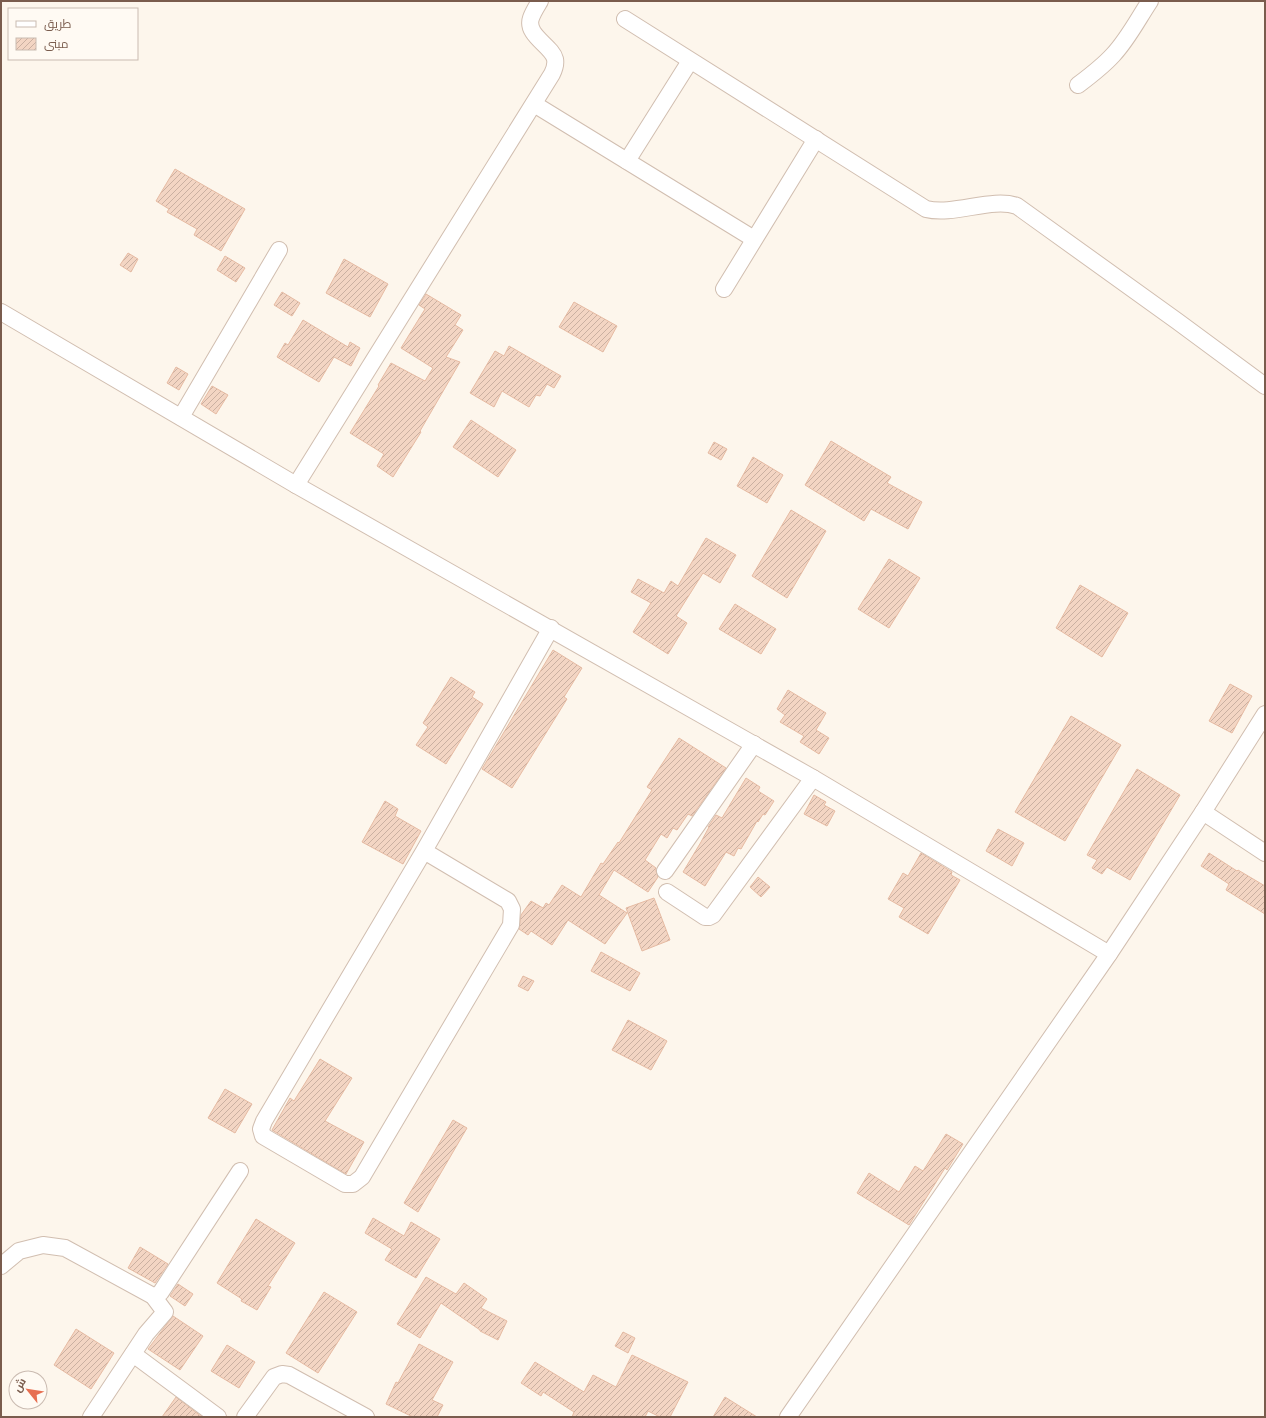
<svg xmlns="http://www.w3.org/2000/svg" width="1266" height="1418" viewBox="0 0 1266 1418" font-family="'Asap Condensed',Cairo,sans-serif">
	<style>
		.building { fill: url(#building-hatch); stroke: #e6bba3 }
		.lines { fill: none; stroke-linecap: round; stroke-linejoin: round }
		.minor-casing { stroke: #d1beb0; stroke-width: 18 }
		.minor { stroke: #fff; stroke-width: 16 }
	</style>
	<defs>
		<pattern id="building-hatch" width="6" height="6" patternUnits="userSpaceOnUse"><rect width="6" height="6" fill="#f3d5c3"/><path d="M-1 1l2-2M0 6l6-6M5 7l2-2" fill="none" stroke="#cab0a1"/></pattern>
	</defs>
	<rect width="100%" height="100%" fill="#fdf6ec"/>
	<g class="building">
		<polygon points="175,169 245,209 221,251 194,235 197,229 167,212 169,209 156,201"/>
		<polygon points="128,253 138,259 131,272 120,265"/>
		<polygon points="225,256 245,268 236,282 217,270"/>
		<polygon points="344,259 388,284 370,317 326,293"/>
		<polygon points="282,292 300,303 292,316 274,305"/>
		<polygon points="426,294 461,315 455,325 463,330 446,357 460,362 420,431 421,432 393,477 377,466 384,454 350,433 379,386 378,385 391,363 425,381 433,368 401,348 425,309 419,305"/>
		<polygon points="574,302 617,326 603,352 559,327"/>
		<polygon points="303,320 348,347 350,342 360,348 351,366 334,357 319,382 277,357 285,343 288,345"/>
		<polygon points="509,346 561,376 554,388 547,384 540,396 536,395 529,407 502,391 494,407 470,393 495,351 504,356"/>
		<polygon points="176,367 188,374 179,390 167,383"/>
		<polygon points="212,386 228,395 216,414 201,404"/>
		<polygon points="471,420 516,450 498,477 453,447"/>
		<polygon points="831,441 891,477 887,483 922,502 908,529 871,509 864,521 805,485"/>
		<polygon points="714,442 727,449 721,460 708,453"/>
		<polygon points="753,457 783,475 767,503 737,486"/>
		<polygon points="791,510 826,531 787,598 752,576"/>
		<polygon points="706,538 736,555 720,583 703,573 676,616 687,623 668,654 633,632 651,603 631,592 638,579 664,593 671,581 678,586"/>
		<polygon points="889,559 920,578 889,628 858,609"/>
		<polygon points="1080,585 1128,613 1102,657 1056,628"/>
		<polygon points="735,604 776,629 761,654 719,629"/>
		<polygon points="553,650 582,668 564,697 567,699 512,788 482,769"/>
		<polygon points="451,677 475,692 472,697 483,704 446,764 416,745 428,727 423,723"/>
		<polygon points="1230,684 1252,696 1232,733 1209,721"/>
		<polygon points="788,690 826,713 816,730 829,738 819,754 800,742 804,736 780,722 785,715 777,709"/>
		<polygon points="1071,716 1121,745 1065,841 1015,812"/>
		<polygon points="679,738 726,768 692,816 688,814 677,830 673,828 667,838 661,834 645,860 656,868 656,871 658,877 648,892 614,870 599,895 627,913 605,944 568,920 552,945 531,931 528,935 519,929 521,915 531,901 543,908 546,903 549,905 562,885 581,897 601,863 603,864 618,842 619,843 652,790 647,787"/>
		<polygon points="1137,769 1180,795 1130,880 1107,867 1102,874 1092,868 1097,860 1087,855"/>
		<polygon points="746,778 760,787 758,791 774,801 765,815 763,814 758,822 757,821 741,849 738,848 734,856 726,852 705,886 683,872 701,842 709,827 708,827 716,815 722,818"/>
		<polygon points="814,795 826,802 824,805 835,811 827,826 804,814"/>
		<polygon points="385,801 398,809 395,816 421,831 403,864 362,842"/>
		<polygon points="998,829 1024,843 1012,866 986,851"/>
		<polygon points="921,853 952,872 951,875 960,880 928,934 899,917 904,908 888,899 903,873 908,876"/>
		<polygon points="1209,853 1237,871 1238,870 1265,886 1265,914 1226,890 1229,884 1201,866"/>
		<polygon points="758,877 770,887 761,897 750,887"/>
		<polygon points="654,898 670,940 642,951 626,908"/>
		<polygon points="601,952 640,973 630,991 591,971"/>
		<polygon points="523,976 534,981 528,991 518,986"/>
		<polygon points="628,1020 667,1041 651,1070 612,1050"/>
		<polygon points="320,1059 352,1078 325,1121 364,1142 346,1174 272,1130 290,1098 294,1101"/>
		<polygon points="225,1089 252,1104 235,1133 208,1118"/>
		<polygon points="453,1120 467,1128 418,1212 404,1203"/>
		<polygon points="946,1134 963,1144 947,1170 945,1168 909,1225 857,1193 869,1173 899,1192 915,1166 923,1171"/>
		<polygon points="373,1218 404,1236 411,1222 440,1239 416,1278 385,1260 392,1249 365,1233"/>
		<polygon points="256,1219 295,1243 268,1286 271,1287 257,1310 241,1301 242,1299 217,1283"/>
		<polygon points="140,1247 168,1264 155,1283 128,1268"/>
		<polygon points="426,1277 456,1294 464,1283 487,1299 481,1308 507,1321 498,1340 480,1331 480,1330 441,1303 420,1338 397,1324"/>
		<polygon points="178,1284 193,1294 185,1306 170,1296"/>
		<polygon points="324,1292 357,1312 318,1373 286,1353"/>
		<polygon points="173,1316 203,1336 180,1370 148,1349"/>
		<polygon points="76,1329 114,1353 91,1389 54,1365"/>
		<polygon points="623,1332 635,1338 628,1353 615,1346"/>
		<polygon points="419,1344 453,1362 432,1400 443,1405 437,1417 413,1417 386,1404 396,1382 398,1383"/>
		<polygon points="227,1345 255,1362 239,1388 211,1371"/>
		<polygon points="632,1355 688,1382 670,1417 660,1417 648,1411 645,1417 572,1417 574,1412 543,1392 541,1396 521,1383 535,1362 584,1392 593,1375 616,1387"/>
		<polygon points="176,1397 202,1417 162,1417"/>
		<polygon points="725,1397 757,1417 713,1417"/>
	</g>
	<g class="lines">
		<g class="minor-casing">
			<g id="minor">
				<path d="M625,19L926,209C954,216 992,197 1017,206L1177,321L1265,386"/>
				<path d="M1078,85C1090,76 1103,66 1113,55C1128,39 1138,19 1150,1"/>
				<polyline points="534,104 754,239"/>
				<polyline points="627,161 690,61"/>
				<polyline points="724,289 816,139"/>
				<polyline points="1,312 296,485 813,778 1109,954"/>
				<polyline points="181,417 279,250"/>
				<path d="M296,485L552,74C554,70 556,64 555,59C552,46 525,35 531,18C533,12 537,6 540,1"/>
				<polyline points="1203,812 1265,853"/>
				<polyline points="424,851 508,901 512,909 511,925 362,1177 353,1184 345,1184 263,1136 261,1129 264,1121 424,851 551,628"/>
				<polyline points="665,871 754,744"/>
				<polyline points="667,892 705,917 709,917 713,915 813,778"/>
				<polyline points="1,1266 19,1251 43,1245 65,1248 153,1296 165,1312 146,1334 91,1417"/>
				<polyline points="153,1296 157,1296 161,1292 240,1171"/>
				<polyline points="133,1354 218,1417"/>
				<polyline points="245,1417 274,1377 282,1374 289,1375 366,1417"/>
				<polyline points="788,1417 1109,954 1203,812 1265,714"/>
			</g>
		</g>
		<use href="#minor" class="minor"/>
	</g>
	<rect width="1266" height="1418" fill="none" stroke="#7a5c4d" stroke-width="4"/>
	<rect x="8" y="8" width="130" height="52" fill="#fffaf3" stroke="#cabbb1"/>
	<rect x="16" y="21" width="20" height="6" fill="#ffffff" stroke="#cabbb1"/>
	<text x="44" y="28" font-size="12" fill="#7a5c4d">طريق</text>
	<rect x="16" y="38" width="20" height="12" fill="url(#building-hatch)" stroke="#cabbb1"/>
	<text x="44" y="48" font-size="12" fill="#7a5c4d">مبنى</text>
	<g transform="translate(28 1390) rotate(300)"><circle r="19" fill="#fffaf3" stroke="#cabbb1"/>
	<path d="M0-3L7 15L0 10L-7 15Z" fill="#e76f51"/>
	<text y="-6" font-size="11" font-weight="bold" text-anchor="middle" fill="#7a5c4d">ش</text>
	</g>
</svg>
